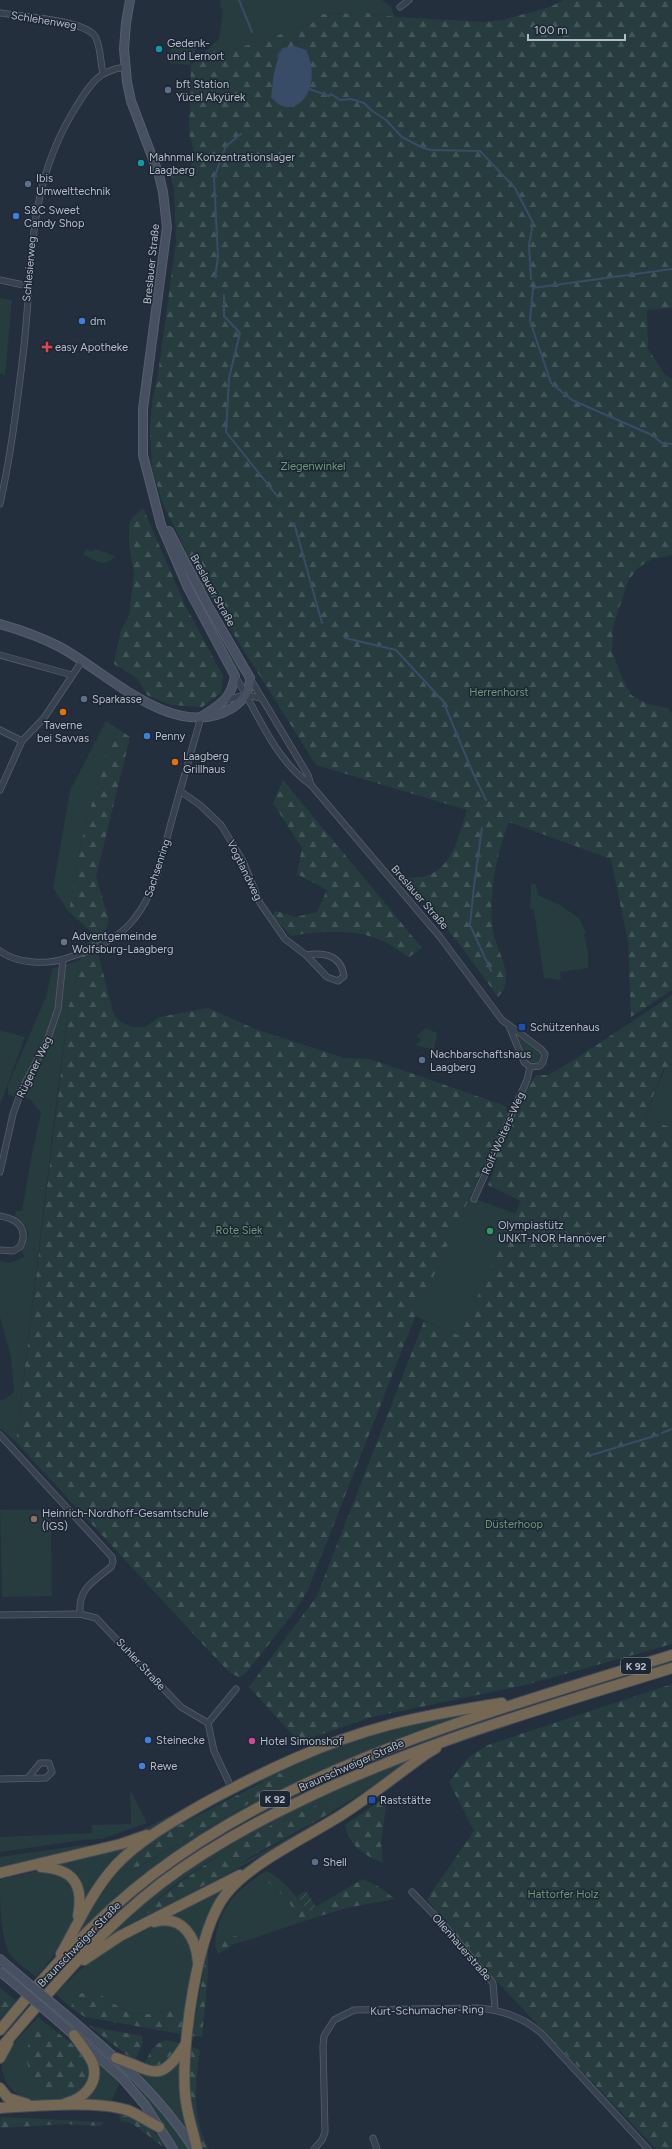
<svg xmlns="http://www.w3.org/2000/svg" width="672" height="2149" viewBox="0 0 672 2149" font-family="Figtree,sans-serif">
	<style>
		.green { fill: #263c3f; fill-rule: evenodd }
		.forest { fill: url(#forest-firs); fill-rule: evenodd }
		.garden { fill: url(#garden-furrows) }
		.water { fill: #394c67 }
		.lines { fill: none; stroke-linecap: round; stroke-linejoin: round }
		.stream { stroke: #394c67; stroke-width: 2 }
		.street-casing { stroke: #565f6c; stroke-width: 7 }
		.secondary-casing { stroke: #565f6c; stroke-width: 10 }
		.highway-casing { stroke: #434c59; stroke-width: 12 }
		.street { stroke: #38414e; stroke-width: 5.5 }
		.secondary { stroke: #465061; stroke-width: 8 }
		.highway { stroke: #746855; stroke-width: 10 }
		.secondary-bridge-casing { stroke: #565f6c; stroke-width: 10; stroke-linecap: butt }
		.secondary-bridge { stroke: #465061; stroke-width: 8 }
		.culture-dot { fill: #0f9aa8; stroke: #1d2633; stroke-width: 1.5 }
		.service-dot { fill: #5c6f8a; stroke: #1d2633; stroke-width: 1.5 }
		.shop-dot { fill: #3f7fe0; stroke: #1d2633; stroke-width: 1.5 }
		.health-dot { fill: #e0444e; stroke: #1d2633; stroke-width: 1.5 }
		.food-dot { fill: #e8710a; stroke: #1d2633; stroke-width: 1.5 }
		.worship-dot { fill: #6b7280; stroke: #1d2633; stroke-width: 1.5 }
		.transit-dot { fill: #1a4fb4; stroke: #1d2633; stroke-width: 1.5 }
		.leisure-dot { fill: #2e9e5b; stroke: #1d2633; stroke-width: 1.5 }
		.education-dot { fill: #8d6e63; stroke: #1d2633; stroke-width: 1.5 }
		.hotel-dot { fill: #d1479c; stroke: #1d2633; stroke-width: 1.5 }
		.labels { text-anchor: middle; stroke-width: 3; stroke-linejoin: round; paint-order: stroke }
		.shield { fill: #1d2633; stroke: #878f9c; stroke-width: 1 }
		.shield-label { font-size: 10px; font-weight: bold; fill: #b4bcc9 }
		.street-label { font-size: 11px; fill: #b4bcc9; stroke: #1d2633 }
		.poi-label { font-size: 11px; fill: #b4bcc9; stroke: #1d2633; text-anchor: start }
		.park-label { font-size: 11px; fill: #6b9a76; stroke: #1d2633 }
	</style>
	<defs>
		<pattern id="forest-firs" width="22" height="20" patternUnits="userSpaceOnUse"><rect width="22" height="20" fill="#263c3f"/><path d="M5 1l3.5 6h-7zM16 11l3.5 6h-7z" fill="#435659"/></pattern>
		<pattern id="garden-furrows" width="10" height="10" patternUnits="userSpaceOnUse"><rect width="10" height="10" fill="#263c3f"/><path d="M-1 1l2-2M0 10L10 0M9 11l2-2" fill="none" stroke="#435659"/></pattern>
	</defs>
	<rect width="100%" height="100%" fill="#242f3e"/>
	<g class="green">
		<polygon points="221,0 382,0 391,7 395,17 368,13 322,14 311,24 235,49 208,49 219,39 223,9 220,8"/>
		<polygon points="172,40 198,43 190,65 169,63"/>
		<polygon points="0,298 12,300 5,375 0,373"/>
		<path d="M86,549L91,551L96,549L115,556C103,570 96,559 83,555Z"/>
		<polygon points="178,553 241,670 235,673 192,588"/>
		<polygon points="106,721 118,729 101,769 81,843 69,912 53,888 70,791"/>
		<polygon points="531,884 536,884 538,895 560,905 579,918 586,933 584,935 588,952 588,968 560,972 561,980 544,978 534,910 530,909"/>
		<polygon points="80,960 69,1006 59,1080 16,1442 0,1428 0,1400 5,1399 14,1392 11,1357 0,1317 0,1261 10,1263 24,1257 22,1250 29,1234 25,1225 15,1216 16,1211 22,1211 31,1159 41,1113 30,1099 8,1095 8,1085 46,997 52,969"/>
		<polygon points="426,1028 437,1033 434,1050 416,1045 421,1040 417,1036"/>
		<polygon points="0,1030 25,1037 0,1105"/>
		<path d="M518,1037C527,1043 546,1049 539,1062L534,1064L526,1060L516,1039Z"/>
		<polygon points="665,1068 672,1071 672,1128 645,1117"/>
		<polygon points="470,1197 516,1214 460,1337 415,1316"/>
		<polygon points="0,1510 51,1510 52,1596 2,1597"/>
		<path d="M456,1716L457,1718L396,1739L339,1764L215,1827L176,1851L147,1874L76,1938L74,1937C88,1912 101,1884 123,1864C147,1842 174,1826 202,1810C281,1765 366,1731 456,1716ZM261,1781L271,1791L135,1869L124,1868C155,1828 216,1804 261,1781Z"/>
		<path d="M413,1758C313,1829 206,1888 98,1945C111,1933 123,1920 136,1909C218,1842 314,1797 413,1758ZM326,1801L332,1810C274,1851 207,1879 144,1911C195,1863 263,1829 326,1801Z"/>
		<polygon points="130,1790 147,1823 102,1839 83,1840 0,1852 0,1837 92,1833 92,1825 131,1824"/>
		<path d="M171,1815C157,1840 31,1862 0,1869V1857L84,1845H103L134,1834Z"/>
		<polygon points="132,1844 84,1902 83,1892 54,1864"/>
		<path d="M42,1870C48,1871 55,1871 60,1874C69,1878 73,1887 74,1896C78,1928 56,1953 36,1977C28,1970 14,1962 9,1952C0,1934 0,1901 0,1881L2,1879Z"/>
		<path d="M260,1875L287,1899L301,1922L249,1940L235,1936L215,1945C217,1911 233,1893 260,1875Z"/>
		<path d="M234,1881L199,1944C194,1926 182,1922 166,1917Z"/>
		<path d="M157,1924C206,1925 192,1974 187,2006L150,2014L128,2013L92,1989L74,1996L71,2008L56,1994C84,1964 117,1936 157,1924Z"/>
		<path d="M38,2017L53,2029L38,2031L31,2074L42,2087L60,2092L79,2088L90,2075C89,2079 88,2084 86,2087C65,2112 0,2108 2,2062C9,2045 27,2030 38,2017Z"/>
		<polygon points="63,2018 131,2076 129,2080 61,2019"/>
		<polygon points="95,2058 120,2082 110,2104 84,2099"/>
		<polygon points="181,2058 190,2137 157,2093 142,2077 144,2074 152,2075"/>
		<polygon points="135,2080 153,2098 190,2149 178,2149 133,2084"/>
	</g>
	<g class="forest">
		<path d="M563,0H672V308L647,310L648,349L665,375L672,379V555L652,559L639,567L628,581L613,626L612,651L621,675L631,695L647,704L668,708L672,714V990L631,1017L628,942L611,859L509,822C496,854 488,896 493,931C497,954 517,977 498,997L461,946L405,878C411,877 420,878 426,876C454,867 459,834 467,810L316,765L204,587L163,504L152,468L150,430L152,402L158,374L176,242L174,189L168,167L191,169L193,148L189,133L191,65L208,49H235L311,24L322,14L368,13L395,17L485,22L503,20L550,7ZM282,48L311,83L307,94L271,97L276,60Z"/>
		<polygon points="143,508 185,605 223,676 221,693 202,707 171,705 147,695 137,678 114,664 121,630 129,616 134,574 129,544 129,524 134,516"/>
		<polygon points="118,729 130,737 96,877 109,920 98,953 113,1012 119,1021 132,1027 145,1027 160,1017 208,1008 255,1029 344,1058 370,1059 500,1104 506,1107 508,1114 415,1317 308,1590 295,1611 245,1674 239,1677 230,1673 211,1653 16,1442 69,1006 80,960 93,933 69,912 81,843 101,769"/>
		<path d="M283,780L422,948L409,957C400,952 392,945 383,941C355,928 320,931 291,936L272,916L276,911L296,917L317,912L327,890L297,874L302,848L273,803Z"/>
		<polygon points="672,995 672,1071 664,1068 645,1117 672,1128 672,1644 525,1685 372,1717 299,1742 249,1687 317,1596 424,1321 460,1336 521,1201 488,1185 495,1167 492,1164 521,1098 536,1075 548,1075 574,1060"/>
		<polygon points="672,1684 672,2149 656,2149 485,1969 444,1922 427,1899 474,1831 449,1782 469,1757 488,1745"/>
		<polygon points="280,1773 284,1777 285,1783 134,1869 123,1868 141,1849 164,1833"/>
		<path d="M384,1798L387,1799L381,1843L383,1863C364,1855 350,1847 345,1825Z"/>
		<path d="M326,1801L332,1803V1811L321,1818L250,1857L216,1879L149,1913L143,1911C183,1879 225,1849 270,1826C288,1817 307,1810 326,1801Z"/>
		<path d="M267,1871C285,1881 296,1895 307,1912L363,1879L379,1887L395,1899L346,1908L301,1922L287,1899L260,1875Z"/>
		<polygon points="235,1936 249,1940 234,1944 218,1954 215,1945"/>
		<polygon points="208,1946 208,1973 202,2037 192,2036"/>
		<polygon points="0,1988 16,2001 0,2019"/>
		<polygon points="92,1989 128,2013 150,2014 187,2006 181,2034 85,2017 71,2008 74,1996"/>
		<polygon points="89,2026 142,2036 143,2043 135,2061"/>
		<path d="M53,2029C72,2045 85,2049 90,2075L79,2088L60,2092L42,2087L31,2074L25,2057L29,2042L38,2031Z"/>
		<path d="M167,2040L179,2043L173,2057L158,2068L144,2065C150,2054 153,2042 167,2040Z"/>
		<path d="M191,2047L200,2050C195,2082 192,2120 209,2149H202C186,2118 189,2081 191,2047Z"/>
		<path d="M119,2114C140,2119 150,2128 165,2144L162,2146L133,2124L121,2121Z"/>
		<polygon points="1,2117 104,2122 100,2126 66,2124 0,2128"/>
	</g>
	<polygon class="garden" points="306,1891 316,1907 307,1912 297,1896"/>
	<path class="water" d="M294,46L306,50C311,61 313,71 311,83C307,105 286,117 271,97C273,80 274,64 282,48Z"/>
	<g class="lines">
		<g class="stream">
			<polyline points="239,0 252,32"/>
			<polyline points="309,89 329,96 331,94 340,100 351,99 364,103 371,110 386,120 402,137 421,147 431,150 480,151 515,188 533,223 529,245 531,279"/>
			<polyline points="672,269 533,288 530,321 551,383 572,400 652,435 662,443 672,444"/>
			<polyline points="215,277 218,257 214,178 226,146 241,134"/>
			<polyline points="224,295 224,316 240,333 229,378 226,432 278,497"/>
			<polyline points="294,523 322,623"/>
			<polyline points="345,638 396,650 443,701 473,773 486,800"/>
			<polyline points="482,828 474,886 470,925 491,971"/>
			<polyline points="662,1433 672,1429"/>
			<polyline points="588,1456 658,1435"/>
		</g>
		<g class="street-casing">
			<g id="street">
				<polyline points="400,7 409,0"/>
				<path d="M0,13C21,16 83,20 95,36C101,46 100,62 103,73"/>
				<polyline points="0,280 28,286"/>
				<path d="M0,504C11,455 17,404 23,355C34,264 25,188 76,107C90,85 97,71 125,67"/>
				<polyline points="0,655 72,675"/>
				<path d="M235,676C258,713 274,759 311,785L440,937L502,1020L541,1049L545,1054L543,1062L540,1066L530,1067L524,1062L509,1026"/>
				<polyline points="251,680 308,775 311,785"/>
				<polyline points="225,700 246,695 261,698"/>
				<polyline points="0,730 22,741"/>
				<polyline points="0,790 22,741 44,718 82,661"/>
				<path d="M180,791L200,805L221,825L243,861L260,903L285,939L306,955L327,977L338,981L344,976C341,955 324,952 306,955"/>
				<path d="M0,951C17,964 47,965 67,958C92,950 118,940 134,919C156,892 162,856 171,823C181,788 191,753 201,717"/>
				<polyline points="0,1172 13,1114 22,1089 47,1041 58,1009 63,960"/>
				<polyline points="474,1199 527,1080 530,1067"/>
				<path d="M0,1216C18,1219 29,1229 20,1247L13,1251L0,1250"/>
				<path d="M0,1435L112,1557L113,1562L111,1567C93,1582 78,1588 80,1614"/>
				<polyline points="0,1615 80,1614 96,1618 181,1707 208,1723 214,1751 232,1789"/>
				<polyline points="208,1723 236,1689"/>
				<polyline points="0,1779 46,1778 52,1772 49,1763 40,1763 28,1778"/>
				<polyline points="412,1892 442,1923 493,1983 495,2009"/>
				<polyline points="373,2138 377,2149"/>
				<path d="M314,2149L322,2140L325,2132L323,2046L324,2036L334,2020L354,2010L478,2008C503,2010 523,2017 541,2033L648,2149"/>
			</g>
		</g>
		<g class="secondary-casing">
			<g id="secondary">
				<path d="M130,0L126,23L124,49L127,82L131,101L159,175L163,192L167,227L143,409V455L161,525L188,588L235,676C231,700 219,705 201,717"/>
				<path d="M0,624C21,630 41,637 60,647C108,673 175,743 232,708C243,701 250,692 250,678L207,604L169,531"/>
				<polyline points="0,1959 15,1972"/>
				<polyline points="0,1972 9,1979"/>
				<path d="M65,2014C116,2058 157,2092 194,2149"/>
				<polyline points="59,2022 122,2078 145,2105 173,2149"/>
			</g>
		</g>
		<g class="highway-casing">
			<g id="highway">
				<path d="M41,1867C73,1869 84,1884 78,1916"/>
				<polyline points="0,1873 121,1844 147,1835"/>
				<path d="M154,1922C182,1914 196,1937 198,1962"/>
				<path d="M61,1954C78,1924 92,1891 116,1865C141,1839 172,1822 203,1804C262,1772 324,1742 389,1725C426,1715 464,1709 502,1703"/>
				<polyline points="84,1960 120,1936 240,1875"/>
				<path d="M0,2030C46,1974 94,1919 152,1875C304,1760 493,1712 672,1655"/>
				<path d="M0,2049C50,1991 99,1931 160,1884C202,1852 248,1826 296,1803C416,1744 544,1708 672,1668"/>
				<polyline points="0,2058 8,2043"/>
				<path d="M116,2058C153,2070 159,2086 185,2045"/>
				<polyline points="0,2088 8,2098 27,2104"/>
				<path d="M66,2103C83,2099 99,2084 93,2064C89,2054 80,2044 74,2035"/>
				<path d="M0,2108C34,2106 95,2100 127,2110C138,2114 148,2122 159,2127"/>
				<path d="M197,2149C193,2130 186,2112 185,2093C181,2047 197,1930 226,1894C250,1863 309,1836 343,1814C371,1796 398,1774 426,1754L436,1748"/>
			</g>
		</g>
		<use href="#street" class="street"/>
		<use href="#secondary" class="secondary"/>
		<use href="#highway" class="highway"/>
		<g class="secondary-bridge-casing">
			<g id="secondary-bridge">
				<polyline points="15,1972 65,2014"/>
				<polyline points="9,1979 59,2022"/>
			</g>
		</g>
		<use href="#secondary-bridge" class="secondary-bridge"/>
	</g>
	<g class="culture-dot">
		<circle cx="159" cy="49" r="4"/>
		<circle cx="141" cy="163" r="4"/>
	</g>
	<g class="service-dot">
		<circle cx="168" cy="90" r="4"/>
		<circle cx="28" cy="184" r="4"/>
		<circle cx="84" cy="699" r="4"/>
		<circle cx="422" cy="1060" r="4"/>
		<circle cx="315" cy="1862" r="4"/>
	</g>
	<g class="shop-dot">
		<circle cx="16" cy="216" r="4"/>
		<circle cx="82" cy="321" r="4"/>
		<circle cx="147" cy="736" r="4"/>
		<circle cx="148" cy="1740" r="4"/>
		<circle cx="142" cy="1766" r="4"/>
	</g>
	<path class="health-dot" d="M45 341h4v4h4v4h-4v4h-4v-4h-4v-4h4z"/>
	<g class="food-dot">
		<circle cx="63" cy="712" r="4"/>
		<circle cx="175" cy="762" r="4"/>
	</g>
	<circle class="worship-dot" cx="64" cy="942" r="4"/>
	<g class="transit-dot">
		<rect x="518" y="1023" width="8" height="8" rx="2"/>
		<rect x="368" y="1796" width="8" height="8" rx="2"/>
	</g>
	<circle class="leisure-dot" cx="490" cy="1231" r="4"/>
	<circle class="education-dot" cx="34" cy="1519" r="4"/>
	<circle class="hotel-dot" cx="252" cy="1741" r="4"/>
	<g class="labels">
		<g class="shield">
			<rect x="621" y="1658" width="30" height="16" rx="3"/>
			<rect x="260" y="1791" width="30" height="16" rx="3"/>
		</g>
		<g class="shield-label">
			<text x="636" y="1670">K 92</text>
			<text x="275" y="1803">K 92</text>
		</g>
		<g class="street-label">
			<text transform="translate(44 20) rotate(9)" y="4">Schlehenweg</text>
			<text transform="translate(151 264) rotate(-84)" y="4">Breslauer Straße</text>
			<text transform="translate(29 269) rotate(-85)" y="4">Schlesierweg</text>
			<text transform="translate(213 590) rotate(61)" y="4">Breslauer Straße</text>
			<text transform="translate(157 868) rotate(-72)" y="4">Sachsenring</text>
			<text transform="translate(245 870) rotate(64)" y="4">Vogtlandweg</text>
			<text transform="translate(420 897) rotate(49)" y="4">Breslauer Straße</text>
			<text transform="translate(34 1067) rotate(-64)" y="4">Rügener Weg</text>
			<text transform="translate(503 1133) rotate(-66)" y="4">Rolf-Wolters-Weg</text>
			<text transform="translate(141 1664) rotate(47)" y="4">Suhler Straße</text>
			<text transform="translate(351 1765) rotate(-24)" y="4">Braunschweiger Straße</text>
			<text transform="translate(79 1944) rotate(-46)" y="4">Braunschweiger Straße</text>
			<text transform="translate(462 1947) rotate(49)" y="4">Ollenhauerstraße</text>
			<text transform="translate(427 2010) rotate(-1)" y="4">Kurt-Schumacher-Ring</text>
		</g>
		<g class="poi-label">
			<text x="167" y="47">Gedenk-<tspan x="167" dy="13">und Lernort</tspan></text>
			<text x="176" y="88">bft Station<tspan x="176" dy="13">Yücel Akyürek</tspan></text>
			<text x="149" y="161">Mahnmal Konzentrationslager<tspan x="149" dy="13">Laagberg</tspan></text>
			<text x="36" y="182">Ibis<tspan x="36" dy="13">Umwelttechnik</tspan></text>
			<text x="24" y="214">S&amp;C Sweet<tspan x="24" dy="13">Candy Shop</tspan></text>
			<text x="90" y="325">dm</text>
			<text x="55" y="351">easy Apotheke</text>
			<text x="92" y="703">Sparkasse</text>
			<text x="63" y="729" text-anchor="middle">Taverne<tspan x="63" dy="13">bei Savvas</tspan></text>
			<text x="155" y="740">Penny</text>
			<text x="183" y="760">Laagberg<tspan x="183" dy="13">Grillhaus</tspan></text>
			<text x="72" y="940">Adventgemeinde<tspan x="72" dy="13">Wolfsburg-Laagberg</tspan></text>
			<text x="530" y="1031">Schützenhaus</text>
			<text x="430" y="1058">Nachbarschaftshaus<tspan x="430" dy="13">Laagberg</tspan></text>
			<text x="498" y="1229">Olympiastütz<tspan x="498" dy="13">UNKT-NOR Hannover</tspan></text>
			<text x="42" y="1517">Heinrich-Nordhoff-Gesamtschule<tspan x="42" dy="13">(IGS)</tspan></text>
			<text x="156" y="1744">Steinecke</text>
			<text x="260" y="1745">Hotel Simonshof</text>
			<text x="150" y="1770">Rewe</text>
			<text x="380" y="1804">Raststätte</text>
			<text x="323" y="1866">Shell</text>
		</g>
		<g class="park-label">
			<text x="313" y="470">Ziegenwinkel</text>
			<text x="499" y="696">Herrenhorst</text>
			<text x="239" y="1234">Rote Siek</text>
			<text x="514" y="1528">Düsterhoop</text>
			<text x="563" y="1898">Hattorfer Holz</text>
		</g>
	</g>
	<path d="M528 34v6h97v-6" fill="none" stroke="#b4bcc9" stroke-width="2"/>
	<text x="534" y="34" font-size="12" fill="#b4bcc9" stroke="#1d2633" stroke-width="3" paint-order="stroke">100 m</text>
</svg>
